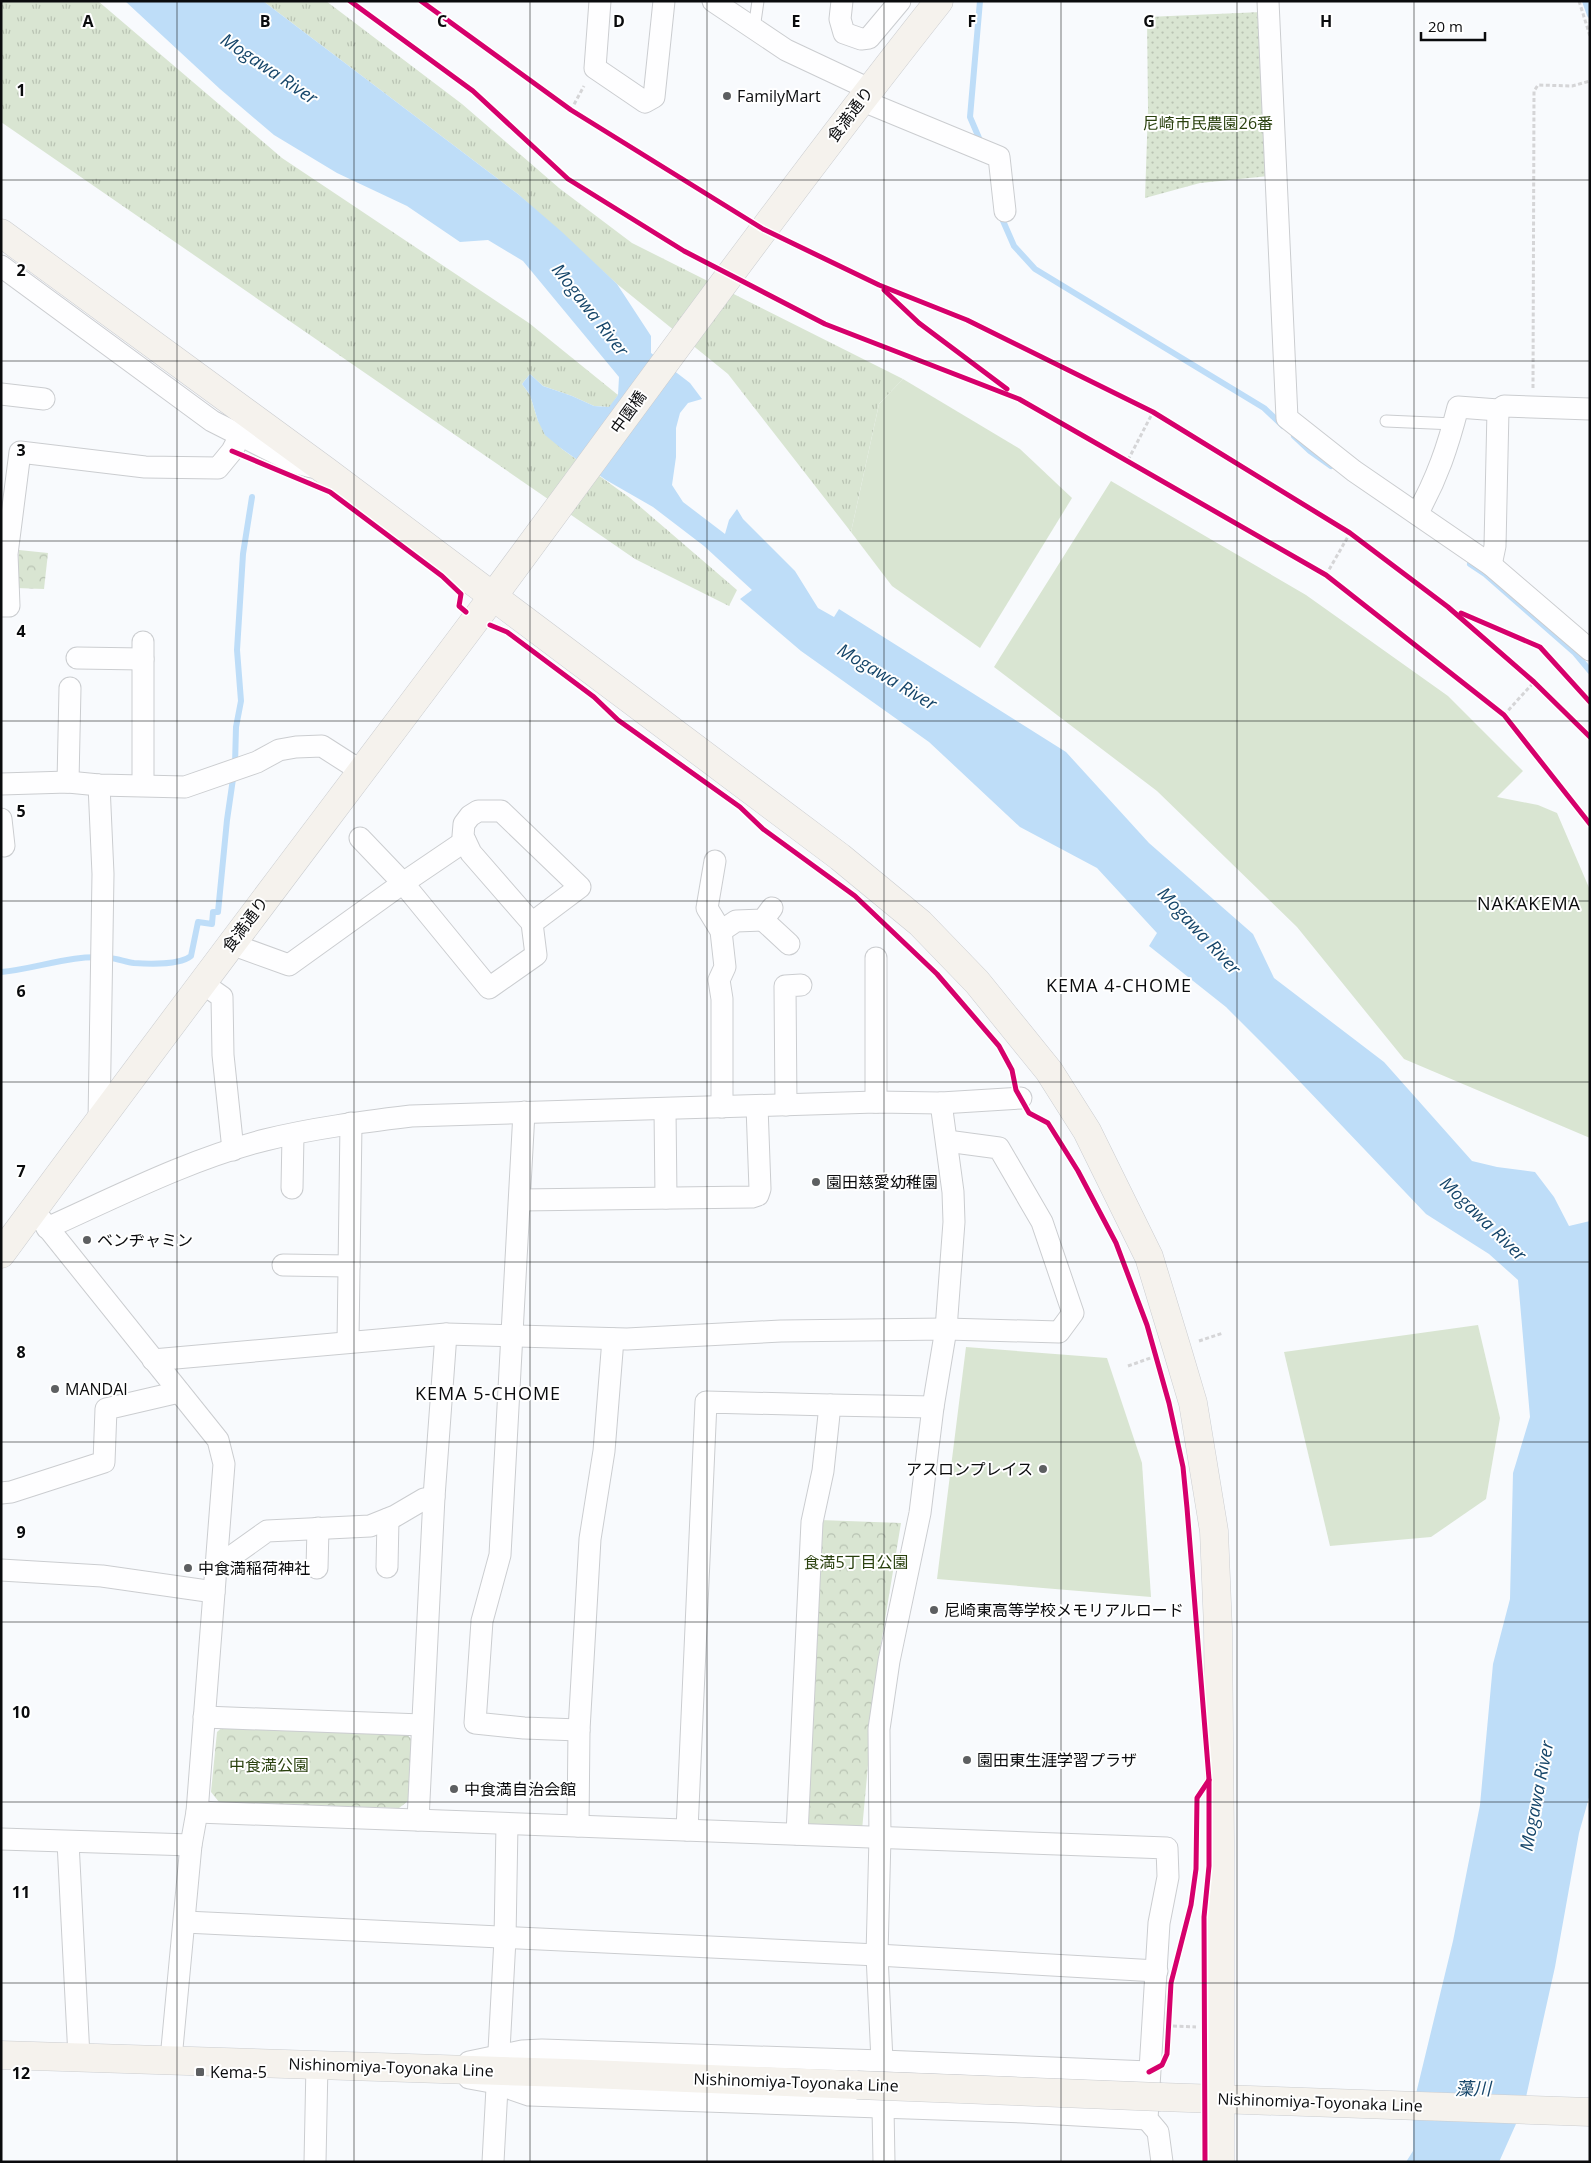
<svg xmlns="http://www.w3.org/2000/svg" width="1591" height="2163" viewBox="0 0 1591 2163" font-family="'Open Sans','Noto Sans JP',sans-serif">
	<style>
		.grass { fill: url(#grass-tufts) }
		.park { fill: url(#park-crowns) }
		.garden { fill: url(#garden-dots) }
		.pitch { fill: #d9e5d2 }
		.water { fill: #beddf8 }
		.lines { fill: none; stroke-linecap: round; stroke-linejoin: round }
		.stream { stroke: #beddf8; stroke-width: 6 }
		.lane-casing { stroke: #cbcdd0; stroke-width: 13 }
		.street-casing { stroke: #cbcdd0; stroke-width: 23 }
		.secondary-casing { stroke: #cbcdd0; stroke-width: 29 }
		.path { stroke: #d5d5d7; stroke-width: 3; stroke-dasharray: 4 2.5; stroke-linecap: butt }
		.lane { stroke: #fefeff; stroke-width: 11 }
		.street { stroke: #fefeff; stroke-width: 21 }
		.secondary { stroke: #f5f2ed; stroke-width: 28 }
		.secondary-bridge-casing { stroke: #cbcdd0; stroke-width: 29; stroke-linecap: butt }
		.secondary-bridge { stroke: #f5f2ed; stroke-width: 28 }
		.cycleway-casing { stroke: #fff; stroke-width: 8 }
		.cycleway { stroke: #d6006c; stroke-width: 5 }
		.grid { fill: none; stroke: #0a0b0d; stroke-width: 1; stroke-opacity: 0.55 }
		.poi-dot { fill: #5d5f61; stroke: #fff; stroke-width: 2 }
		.labels { text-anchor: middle; stroke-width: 4; stroke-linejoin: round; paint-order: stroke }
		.poi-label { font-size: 16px; fill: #0a0b0d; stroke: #fff; text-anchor: start }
		.street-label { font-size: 16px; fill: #0a0b0d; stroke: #fff }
		.park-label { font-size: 16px; fill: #29400d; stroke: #fff }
		.water-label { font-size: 18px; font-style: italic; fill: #16466a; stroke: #fff }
		.neighbourhood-label { font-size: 18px; letter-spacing: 1px; fill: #0a0b0d; stroke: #fff }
		.grid-label { font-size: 16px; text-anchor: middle; font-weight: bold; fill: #0a0b0d; stroke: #fff; stroke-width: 4; stroke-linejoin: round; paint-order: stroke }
	</style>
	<defs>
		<pattern id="grass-tufts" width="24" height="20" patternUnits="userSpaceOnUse" patternTransform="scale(1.25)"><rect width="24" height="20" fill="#d9e5d2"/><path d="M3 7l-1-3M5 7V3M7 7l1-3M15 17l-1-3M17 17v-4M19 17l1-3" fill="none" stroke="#b9c3b3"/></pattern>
		<pattern id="park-crowns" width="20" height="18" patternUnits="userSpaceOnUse" patternTransform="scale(1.25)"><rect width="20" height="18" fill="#d9e5d2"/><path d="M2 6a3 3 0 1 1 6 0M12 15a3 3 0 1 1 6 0" fill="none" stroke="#b9c3b3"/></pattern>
		<pattern id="garden-dots" width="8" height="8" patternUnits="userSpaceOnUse" patternTransform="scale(1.25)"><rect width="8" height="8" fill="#d9e5d2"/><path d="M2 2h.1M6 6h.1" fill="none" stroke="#b9c3b3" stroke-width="1.8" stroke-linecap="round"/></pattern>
	</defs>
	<rect width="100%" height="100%" fill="#f8fafd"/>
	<g class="grass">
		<polygon points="1,1 98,1 282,158 529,323 618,395 610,407 594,406 572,396 543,386 530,374 522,384 530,395 538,421 562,449 630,498 737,590 729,606 635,559 1,122"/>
		<polygon points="263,1 326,1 462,104 559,188 632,243 903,379 879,404 851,532 728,374 617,284 518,194"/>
	</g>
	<g class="park">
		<polygon points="19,550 48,553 44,589 16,588"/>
		<polygon points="820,1520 901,1523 877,1668 862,1830 806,1826"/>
		<polygon points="226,1724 404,1731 412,1740 408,1801 399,1808 219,1802 211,1792 217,1732"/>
	</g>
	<polygon class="garden" points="1262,12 1269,176 1200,183 1145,198 1148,109 1147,17"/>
	<g class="pitch">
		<polygon points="903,379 1020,449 1072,498 980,648 892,586 851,532 879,404"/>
		<polygon points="1111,481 1306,595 1448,696 1523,771 1497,797 1538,805 1557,813 1590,890 1590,1138 1404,1059 1297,927 1157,791 994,667"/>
		<polygon points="1478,1325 1500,1418 1486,1499 1431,1537 1330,1546 1284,1352"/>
		<polygon points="966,1347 1107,1358 1142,1463 1151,1597 937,1579"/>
	</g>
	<polygon class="water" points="125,1 263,1 518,194 562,232 617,284 651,336 651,353 690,383 702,399 688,403 680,413 676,428 676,457 672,485 683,502 725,534 729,520 737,509 743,519 795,571 818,608 834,617 839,609 1066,752 1149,843 1253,934 1274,978 1384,1062 1472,1161 1497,1167 1535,1172 1554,1197 1569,1226 1590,1221 1590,1794 1579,1833 1555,1967 1524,2106 1499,2162 1406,2162 1413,2151 1413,2106 1453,1941 1480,1805 1493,1664 1510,1599 1513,1473 1530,1417 1518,1280 1489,1254 1426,1214 1284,1065 1226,1007 1149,946 1157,933 1097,868 1020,827 929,742 801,651 740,599 752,590 704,546 653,507 606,480 562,449 545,435 538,421 530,395 522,384 530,374 543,386 572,396 594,406 609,407 618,395 619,377 523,261 488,240 460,242 407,206 337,173 274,135 220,89"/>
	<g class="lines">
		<g class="stream">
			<polyline points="980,1 970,117 982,145"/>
			<polyline points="1585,1 1590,15"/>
			<polyline points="1000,214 1014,246 1035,269 1264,408 1283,426"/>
			<polyline points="1294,436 1310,451 1331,466"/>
			<polyline points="1470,564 1485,574 1575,653 1590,671"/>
			<path d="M1,972C37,969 71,954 108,958C117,958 125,962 134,963C148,964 180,965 191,956L198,922L212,924L213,912H218L227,820L235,765L236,727L241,701L237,650L243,554L252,497"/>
		</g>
		<g class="lane-casing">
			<g id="lane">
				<polyline points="754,29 758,1"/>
				<polyline points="1386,421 1454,424"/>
			</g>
		</g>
		<g class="street-casing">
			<g id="street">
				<polyline points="600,1 595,68 645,102 654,97 664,1"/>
				<polyline points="713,1 786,50 869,89"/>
				<polyline points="842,1 840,19 844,33 861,39 869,38 900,1"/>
				<polyline points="1268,1 1287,418 1354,471 1491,565 1590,650"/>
				<polyline points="861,100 999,157 1005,211"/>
				<polyline points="1,266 212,421 293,462 311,467"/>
				<polyline points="1,394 44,399"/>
				<path d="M1417,514C1437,479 1448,446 1458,407L1498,410L1504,406L1590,409"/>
				<polyline points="1491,565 1495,546 1498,410"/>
				<polyline points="1,606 9,606 7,554 20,452 145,467 218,468 232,451 240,436"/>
				<polyline points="77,658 143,659"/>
				<polyline points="68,782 70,688"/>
				<polyline points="1,784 68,782 99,785 185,787 257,762 279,750 296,747 322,746 361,771"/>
				<polyline points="99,785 103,874 99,1122"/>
				<polyline points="143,785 143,642"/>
				<polyline points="1,819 4,846"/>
				<polyline points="360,838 403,883 489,988 536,955 532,923 471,853 463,836 464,824 470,816 478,811 501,811 580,887 532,923"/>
				<polyline points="715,861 707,908 721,931 725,967 719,980 722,999 722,1107"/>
				<polyline points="763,920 789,944"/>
				<polyline points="721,931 736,921 763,920 772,908"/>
				<polyline points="231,944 289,965 403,883 465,841"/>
				<polyline points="202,983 222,997 223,1055 233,1150"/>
				<polyline points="876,1102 876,958"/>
				<polyline points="786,1105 785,986 801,985"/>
				<polyline points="665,1110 666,1198"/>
				<polyline points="524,1112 500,1555 482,1621 475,1723 524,1728 579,1730"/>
				<polyline points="292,1188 293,1135"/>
				<polyline points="520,1200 752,1197 758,1195 760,1189 757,1106"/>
				<polyline points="40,1218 218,1440 224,1464 197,1812 191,1845 171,2059"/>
				<path d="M47,1228C118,1196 190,1159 265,1140C313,1128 362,1122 411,1116L876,1102L941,1103L1021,1098"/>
				<polyline points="283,1265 349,1266"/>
				<polyline points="348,1342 351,1123"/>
				<polyline points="153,1360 446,1334 627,1339 781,1331 946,1329 1059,1332 1073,1313 1042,1222 999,1148 947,1141"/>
				<polyline points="1,1493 11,1492 104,1462 106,1409 179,1392"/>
				<polyline points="387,1567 388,1519"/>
				<polyline points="215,1568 267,1531 370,1526 395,1516 424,1499 434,1497"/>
				<polyline points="317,1568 318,1528"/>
				<polyline points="1,1570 102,1576 214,1592"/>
				<polyline points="204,1717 422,1725"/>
				<polyline points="197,1812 1167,1848 1168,1877 1159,1923 1147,2119 1158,2132 1162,2162"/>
				<polyline points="418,1820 434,1497 446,1334"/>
				<polyline points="578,1826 579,1730 590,1539 604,1451 613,1339"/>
				<polyline points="687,1830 706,1402 830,1405"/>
				<polyline points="797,1834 812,1522 823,1471 830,1405 933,1407"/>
				<polyline points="1,1839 191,1845"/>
				<polyline points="68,1842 79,2057"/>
				<polyline points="185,1922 877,1955 1157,1971"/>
				<polyline points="882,2061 877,1955 880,1837 879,1729 889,1661 920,1513 933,1407 946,1329 954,1222 953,1192 941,1103"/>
				<polyline points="469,2062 522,2051 542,2050 882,2061 1149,2072"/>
				<polyline points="469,2078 491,2082 529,2095 1024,2112 1147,2119"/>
				<polyline points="883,2108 884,2162"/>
				<polyline points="315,2162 317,2064"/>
				<polyline points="493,2162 505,1939 507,1824"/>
			</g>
		</g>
		<g class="secondary-casing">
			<g id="secondary">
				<polyline points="1,233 326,471 840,857 920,923 977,982 1049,1071 1087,1131 1149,1257 1177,1349 1193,1403 1214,1531 1218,1628 1220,1842 1220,2162"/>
				<path d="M1,1254C162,1034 328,817 491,599C639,399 784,197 939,1"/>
				<polyline points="1,2055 566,2073 857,2085"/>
				<polyline points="1161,2097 1590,2112"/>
			</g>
		</g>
		<g class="path">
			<polyline points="1579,1 1590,36"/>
			<polyline points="571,110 584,86"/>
			<polyline points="1533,388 1534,91 1538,85 1572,86 1590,81"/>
			<polyline points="1128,460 1153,412"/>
			<polyline points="1326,575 1350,533"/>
			<polyline points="1504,715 1534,682"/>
			<polyline points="1199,1341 1223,1333"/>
			<polyline points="1128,1366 1156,1356"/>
			<polyline points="1173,2026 1196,2027"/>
		</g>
		<use href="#lane" class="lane"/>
		<use href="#street" class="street"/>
		<use href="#secondary" class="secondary"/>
		<g class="secondary-bridge-casing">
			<polyline id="secondary-bridge" points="857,2085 1161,2097"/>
		</g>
		<use href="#secondary-bridge" class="secondary-bridge"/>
		<g class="cycleway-casing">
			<g id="cycleway">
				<polyline points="350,1 473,91 568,179 684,251 825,324 1019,399 1326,575 1504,715 1590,824"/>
				<polyline points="421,1 571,110 763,229 879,285 967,320 1153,412 1350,533 1448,607 1534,682 1590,737"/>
				<polyline points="884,290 919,323 1007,389"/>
				<polyline points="232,451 330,492 442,576 461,594 459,606 466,612"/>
				<polyline points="1461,613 1540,647 1590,702"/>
				<polyline points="490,625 507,632 594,697 618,720 740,807 763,829 855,896 937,974 999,1046 1012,1070 1016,1090 1029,1113 1048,1123 1078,1171 1116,1243 1147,1325 1169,1403 1183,1467 1187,1508 1209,1779 1209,1866 1204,1917 1205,2162"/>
				<polyline points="1149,2072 1162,2065 1167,2054 1171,1983 1191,1905 1196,1869 1197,1798 1209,1780"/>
			</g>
		</g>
		<use href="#cycleway" class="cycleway"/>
	</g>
	<path class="grid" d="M177,1V2162M354,1V2162M530,1V2162M707,1V2162M884,1V2162M1061,1V2162M1237,1V2162M1414,1V2162M1,180H1590M1,361H1590M1,541H1590M1,721H1590M1,901H1590M1,1082H1590M1,1262H1590M1,1442H1590M1,1622H1590M1,1802H1590M1,1983H1590"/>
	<g class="poi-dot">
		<circle cx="727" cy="96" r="5"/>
		<circle cx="816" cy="1182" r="5"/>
		<circle cx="87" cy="1240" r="5"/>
		<circle cx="55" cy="1389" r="5"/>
		<circle cx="1043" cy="1469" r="5"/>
		<circle cx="188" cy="1568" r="5"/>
		<circle cx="934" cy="1610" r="5"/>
		<circle cx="967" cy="1760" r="5"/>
		<circle cx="454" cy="1789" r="5"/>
		<rect x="195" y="2067" width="10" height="10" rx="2.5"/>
	</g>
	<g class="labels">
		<g class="poi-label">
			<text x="737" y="102">FamilyMart</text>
			<text x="826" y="1188">園田慈愛幼稚園</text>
			<text x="97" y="1246">ベンヂャミン</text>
			<text x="65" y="1395">MANDAI</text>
			<text x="1033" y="1475" text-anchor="end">アスロンプレイス</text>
			<text x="198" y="1574">中食満稲荷神社</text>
			<text x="944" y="1616">尼崎東高等学校メモリアルロード</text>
			<text x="977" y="1766">園田東生涯学習プラザ</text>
			<text x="464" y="1795">中食満自治会館</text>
			<text x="210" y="2078">Kema-5</text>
		</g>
		<g class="street-label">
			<text transform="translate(850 114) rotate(-53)" y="6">食満通り</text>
			<text transform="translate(628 412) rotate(-54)" y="6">中園橋</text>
			<text transform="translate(245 924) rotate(-53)" y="6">食満通り</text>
			<text transform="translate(391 2067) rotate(2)" y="6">Nishinomiya-Toyonaka Line</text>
			<text transform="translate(796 2082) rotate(2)" y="6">Nishinomiya-Toyonaka Line</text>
			<text transform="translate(1320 2102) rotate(2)" y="6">Nishinomiya-Toyonaka Line</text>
		</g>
		<g class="park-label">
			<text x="1208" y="129">尼崎市民農園26番</text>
			<text x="856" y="1568">食満5丁目公園</text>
			<text x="269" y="1771">中食満公園</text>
		</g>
		<g class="water-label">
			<text transform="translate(269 69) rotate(34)" y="6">Mogawa River</text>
			<text transform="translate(590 310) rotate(52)" y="6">Mogawa River</text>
			<text transform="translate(887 677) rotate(31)" y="6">Mogawa River</text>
			<text transform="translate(1199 931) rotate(47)" y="6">Mogawa River</text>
			<text transform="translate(1483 1219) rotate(44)" y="6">Mogawa River</text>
			<text transform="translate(1537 1796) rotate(-79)" y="6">Mogawa River</text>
			<text x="1473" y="2095">藻川</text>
		</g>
		<g class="neighbourhood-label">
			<text x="1529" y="910">NAKAKEMA</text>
			<text x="1119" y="992">KEMA 4-CHOME</text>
			<text x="488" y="1400">KEMA 5-CHOME</text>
		</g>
	</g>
	<g class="grid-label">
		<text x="88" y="27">A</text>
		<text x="265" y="27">B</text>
		<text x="442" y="27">C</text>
		<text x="619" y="27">D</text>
		<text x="796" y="27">E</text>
		<text x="972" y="27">F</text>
		<text x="1149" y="27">G</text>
		<text x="1326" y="27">H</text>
		<text x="21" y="96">1</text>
		<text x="21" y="276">2</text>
		<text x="21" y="456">3</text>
		<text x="21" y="637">4</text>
		<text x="21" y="817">5</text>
		<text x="21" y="997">6</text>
		<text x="21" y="1177">7</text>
		<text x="21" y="1358">8</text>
		<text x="21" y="1538">9</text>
		<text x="21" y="1718">10</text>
		<text x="21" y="1898">11</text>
		<text x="21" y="2079">12</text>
	</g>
	<rect width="1591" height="2163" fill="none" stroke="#0a0b0d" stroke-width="5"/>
	<path d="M1421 32v8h64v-8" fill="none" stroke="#0a0b0d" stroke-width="2.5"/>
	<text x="1428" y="32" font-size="15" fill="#0a0b0d" stroke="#ffffff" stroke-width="4" paint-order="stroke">20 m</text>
</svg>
